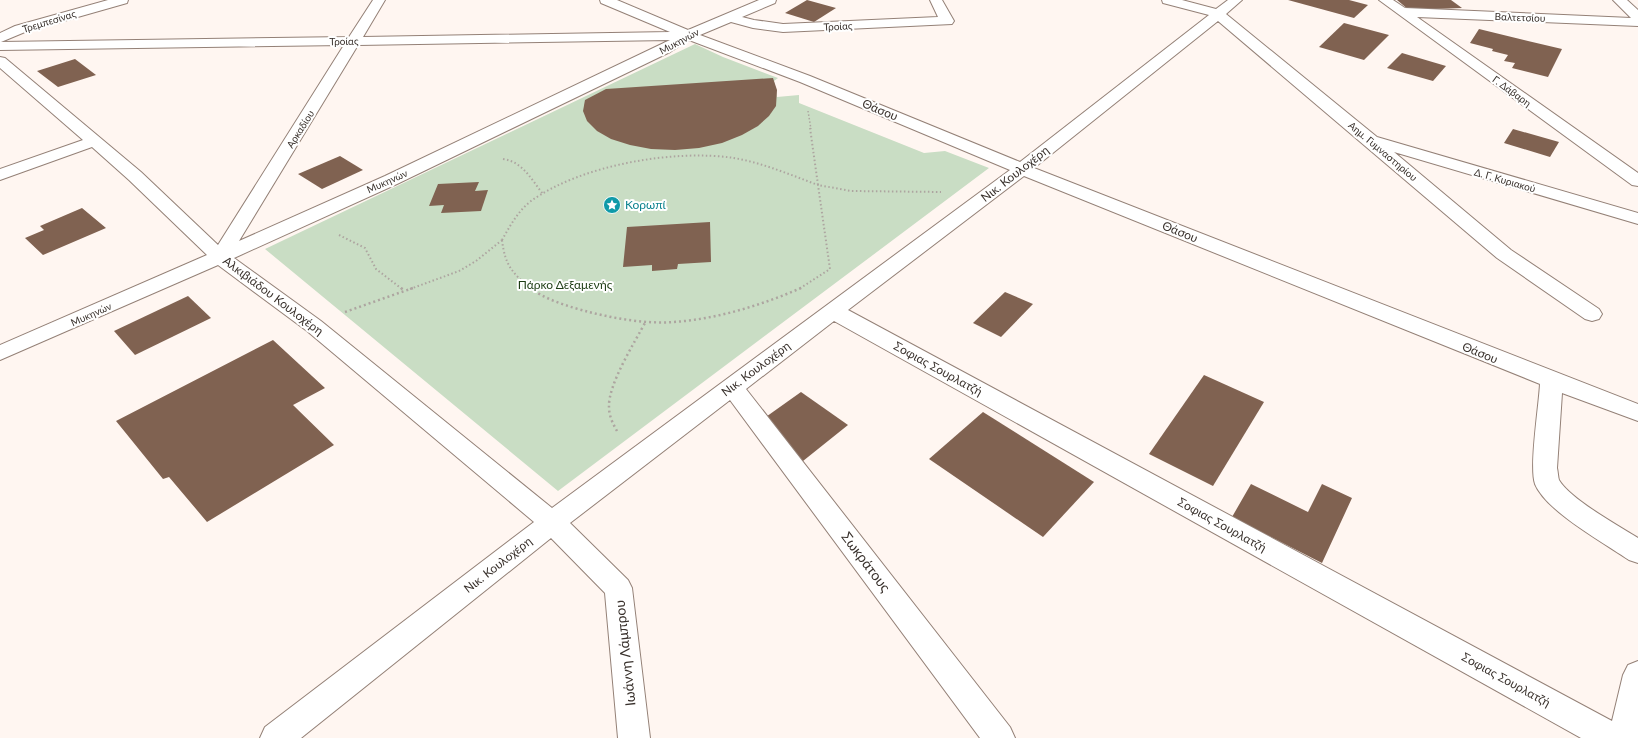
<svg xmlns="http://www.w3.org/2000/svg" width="1638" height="738" viewBox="0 0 1638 738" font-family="Lato,sans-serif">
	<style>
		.green { fill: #c9ddc4 }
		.building { fill: #806251 }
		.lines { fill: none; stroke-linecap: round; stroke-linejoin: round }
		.minor-casing { stroke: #948177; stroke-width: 2 }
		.path-far2 { stroke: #ada5a0; stroke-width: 1.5; stroke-dasharray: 1.5 2; stroke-linecap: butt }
		.path-far1 { stroke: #ada5a0; stroke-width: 2; stroke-dasharray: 1.5 2.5; stroke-linecap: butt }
		.path { stroke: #ada5a0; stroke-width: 2.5; stroke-dasharray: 2 3; stroke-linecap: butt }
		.minor { fill: #fff; fill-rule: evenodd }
		.labels { text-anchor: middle; stroke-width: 4; stroke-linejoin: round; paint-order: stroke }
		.far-street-label { font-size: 10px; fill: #39312c; stroke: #fff }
		.street-label { font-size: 12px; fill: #39312c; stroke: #fff }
		.culture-label { font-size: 12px; fill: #0d838f; stroke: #fff; text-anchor: start }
		.park-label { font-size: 12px; fill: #1d3d14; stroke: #fff }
		.near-street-label { font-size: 14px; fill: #39312c; stroke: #fff }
	</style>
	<rect width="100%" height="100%" fill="#fff6f1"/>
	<polygon class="green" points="695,44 723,57 778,78 774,81 777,97 799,95 799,103 924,153 945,151 989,168 558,491 265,249"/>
	<g class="building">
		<polygon points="807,0 836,8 814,22 785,13"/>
		<polygon points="1288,0 1349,0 1368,5 1354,18"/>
		<polygon points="1397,0 1451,0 1462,8 1409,10"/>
		<polygon points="1344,23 1389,35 1364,60 1319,47"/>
		<polygon points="1479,29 1528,41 1562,49 1548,77 1512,68 1515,63 1504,61 1508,55 1492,51 1493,49 1470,43"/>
		<polygon points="1402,53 1446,66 1433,81 1387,68"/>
		<polygon points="75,59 96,75 58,87 37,71"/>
		<polygon points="773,78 777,90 776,106 769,116 758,126 742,135 722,143 699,148 675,150 651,149 630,145 611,139 597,131 587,121 583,111 585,100 606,89"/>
		<polygon points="1513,129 1559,142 1550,157 1504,143"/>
		<polygon points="340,156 363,170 322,189 298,174"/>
		<polygon points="479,182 475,191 488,190 481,211 441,213 444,205 429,206 438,184"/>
		<polygon points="82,208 106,228 43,255 25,238 44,230 40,226"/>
		<polygon points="710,222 711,262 678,264 677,269 652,271 652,265 623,267 627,227"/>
		<polygon points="1005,292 1033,304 1001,337 973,323"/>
		<polygon points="188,296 211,318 135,355 114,331"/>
		<polygon points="273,340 325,388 293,405 334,445 207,522 169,477 163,479 116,421"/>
		<polygon points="1204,375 1264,402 1213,486 1149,454"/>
		<polygon points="801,392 848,425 798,465 763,419"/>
		<polygon points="983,412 1094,482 1043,537 929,459"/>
		<polygon points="1251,484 1308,512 1322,484 1352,498 1322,563 1232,517"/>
	</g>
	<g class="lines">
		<g class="minor-casing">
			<g id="minor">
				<path d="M108,0H128L127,3L25,32L1,42L349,37L373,0H385L363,37L670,32L601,3L600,0H617L688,30L759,0H776L775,3L742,17L754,20L783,24L938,17L930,0H942L954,21L952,24L783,32L753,28L731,22L700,35L810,76L1020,162L1209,15L1163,3L1162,0H1182L1216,9L1228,0H1242L1226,14L1377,137L1638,213V224L1394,152L1511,250L1599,309L1602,314L1599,319L1592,321L1585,319L1497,258L1218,21L1034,168L1638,404V421L1562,393L1557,468C1558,472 1558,477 1559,480C1570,499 1619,526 1638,538V563L1629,560C1604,543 1546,511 1535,484C1529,467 1539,405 1540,384L1024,176L848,310L1612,721L1623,675L1628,665L1638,661V738H1581L834,321L746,389L1010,727L1015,738H980L730,400L570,523L628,580L632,588L650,738H618L605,593L551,538L301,738H260L265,727L534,522L307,331L218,265L0,360V345L207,255L129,180L92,147L0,180V169L83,140L0,68V57L5,58L141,172L218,245L344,45L0,50V33L15,26ZM670,40L385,176L239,241L358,45ZM689,40L800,82L1010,170L552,508L321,321L234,258L397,184L670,52Z"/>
				<polygon points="1379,0 1393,0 1405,8 1631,18 1613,0 1627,0 1638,10 1638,26 1417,17 1638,173 1638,186 1632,185"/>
			</g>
		</g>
		<polyline class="path-far2" points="808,111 811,129"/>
		<g class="path-far1">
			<polyline points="810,128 818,185 851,191 941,192"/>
			<path d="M503,159C523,162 531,179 543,194"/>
			<polyline points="339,235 365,248 376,269 402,289"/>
			<path d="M502,240C505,265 512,273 531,289"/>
			<path d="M502,240C510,226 518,211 531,201C581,165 674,149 734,158C763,163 791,175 818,185L830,269L799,289"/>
			<polyline points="410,289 459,271 476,261 502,240"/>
		</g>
		<g class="path">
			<polyline points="401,288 404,290"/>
			<path d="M530,288C546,300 570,307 589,312C617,319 646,324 674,322C717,319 762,305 801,288"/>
			<polyline points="345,312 413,288"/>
			<path d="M617,431C613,424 609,416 609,407C608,384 635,342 646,321"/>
		</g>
		<use href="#minor" class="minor"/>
	</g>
	<defs>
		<g id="sight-disc" transform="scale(0.9)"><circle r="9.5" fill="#0f9aa8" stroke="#fff"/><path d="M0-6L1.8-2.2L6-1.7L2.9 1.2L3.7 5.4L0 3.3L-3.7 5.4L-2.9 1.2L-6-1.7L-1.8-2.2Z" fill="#fff"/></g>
	</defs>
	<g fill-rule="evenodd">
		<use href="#sight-disc" x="612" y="205"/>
	</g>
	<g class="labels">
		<g class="far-street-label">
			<text transform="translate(1520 17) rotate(2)" y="4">Βαλτετσίου</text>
			<text transform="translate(49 21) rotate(-17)" y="4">Τρεμπεσίνας</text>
			<text transform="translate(838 26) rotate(-3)" y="4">Τροίας</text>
			<text transform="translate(344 41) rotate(-1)" y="4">Τροίας</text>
			<text transform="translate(679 41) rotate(-28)" y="4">Μυκηνών</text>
			<text transform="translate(1512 91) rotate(36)" y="4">Γ. Δάβαρη</text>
			<text transform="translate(300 129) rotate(-58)" y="4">Αρκαδίου</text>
			<text transform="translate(1383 151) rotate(40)" y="4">Αημ. Γυμναστηρίου</text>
			<text transform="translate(1505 180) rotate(16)" y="4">Δ. Γ. Κυριακού</text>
			<text transform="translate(387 181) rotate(-24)" y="4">Μυκηνών</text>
			<text transform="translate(91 314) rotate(-24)" y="4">Μυκηνών</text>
		</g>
		<g class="street-label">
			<text transform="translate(880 110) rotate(23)" y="4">Θάσου</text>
			<text transform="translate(1015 174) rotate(-38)" y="4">Νικ. Κουλοχέρη</text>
			<text transform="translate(1180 232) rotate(22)" y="4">Θάσου</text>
			<text transform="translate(273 296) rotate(37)" y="4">Αλκιβιάδου Κουλοχέρη</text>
			<text transform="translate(1480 353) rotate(22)" y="4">Θάσου</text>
			<text transform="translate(756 369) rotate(-37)" y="4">Νικ. Κουλοχέρη</text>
			<text transform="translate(938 369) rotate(29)" y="4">Σοφιας Σουρλατζή</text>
			<text transform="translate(1222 525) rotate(29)" y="4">Σοφιας Σουρλατζή</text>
			<text transform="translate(498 565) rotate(-38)" y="4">Νικ. Κουλοχέρη</text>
			<text transform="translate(1506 680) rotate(29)" y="4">Σοφιας Σουρλατζή</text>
		</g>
		<g class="culture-label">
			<text x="625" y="209">Κορωπί</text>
		</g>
		<g class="park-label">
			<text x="565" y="289">Πάρκο Δεξαμενής</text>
		</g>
		<g class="near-street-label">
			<text transform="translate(866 562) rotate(53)" y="5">Σωκράτους</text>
			<text transform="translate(625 653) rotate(-96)" y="5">Ιωάννη Λάμπρου</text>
		</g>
	</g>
</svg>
